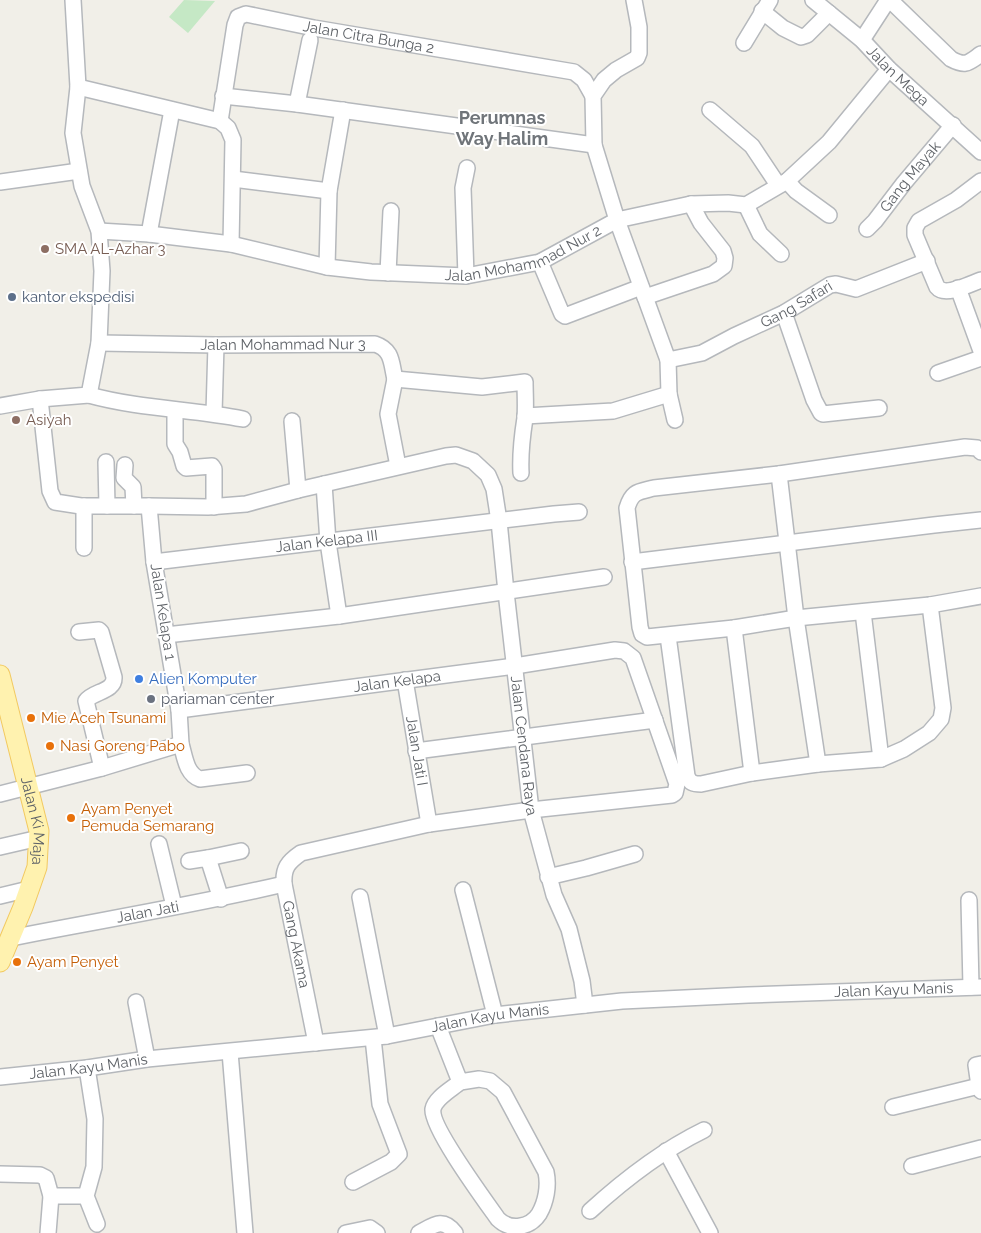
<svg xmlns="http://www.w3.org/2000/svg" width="981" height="1233" viewBox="0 0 981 1233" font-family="Raleway,sans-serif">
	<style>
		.green { fill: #c5e8c5 }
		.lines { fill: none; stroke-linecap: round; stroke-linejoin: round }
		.minor-casing { stroke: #b5b8bc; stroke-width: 18 }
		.major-casing { stroke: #f2c960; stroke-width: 21 }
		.minor { stroke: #fff; stroke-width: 15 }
		.major { stroke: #fff2af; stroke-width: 19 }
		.education-dot { fill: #8d6e63; stroke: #fff; stroke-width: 2 }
		.service-dot { fill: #5c6f8a; stroke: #fff; stroke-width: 2 }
		.shop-dot { fill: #3f7fe0; stroke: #fff; stroke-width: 2 }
		.worship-dot { fill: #6b7280; stroke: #fff; stroke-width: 2 }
		.food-dot { fill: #e8710a; stroke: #fff; stroke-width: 2 }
		.labels { text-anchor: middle; stroke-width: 4; stroke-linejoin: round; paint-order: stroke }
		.street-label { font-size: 15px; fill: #5f6368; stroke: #fff }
		.education-label { font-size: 15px; fill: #785e54; stroke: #fff; text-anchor: start }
		.service-label { font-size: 15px; fill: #4e5e75; stroke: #fff; text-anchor: start }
		.shop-label { font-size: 15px; fill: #366cbe; stroke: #fff; text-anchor: start }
		.worship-label { font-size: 15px; fill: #5b616d; stroke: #fff; text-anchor: start }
		.food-label { font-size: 15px; fill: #c56008; stroke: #fff; text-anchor: start }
		.quarter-label { font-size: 18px; font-weight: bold; fill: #70757a; stroke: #fff }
	</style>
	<rect width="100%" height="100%" fill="#f1efe8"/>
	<polygon class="green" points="184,0 215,1 188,33 169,17"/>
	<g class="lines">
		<g class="minor-casing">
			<g id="minor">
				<path id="s1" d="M813,0L862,40L889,69L981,152"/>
				<path d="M890,0L951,59C966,67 968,63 981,54"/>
				<polyline points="762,11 783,28 801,37 807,35 829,13"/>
				<polyline points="862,40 888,0"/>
				<polyline points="744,43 770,0"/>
				<polyline points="78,87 220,121 228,128 233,140 231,244"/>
				<polyline points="223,96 297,104 594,145"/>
				<polyline points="297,104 310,40"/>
				<polyline points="710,110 752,146 778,185"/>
				<path id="s2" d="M220,121L235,25L238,17L246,14L314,28L574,72L584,80L593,96"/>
				<polyline points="233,179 329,191"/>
				<polyline points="787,181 796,191 829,215"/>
				<path d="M981,181L956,200L919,221L915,228V235L937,287C945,297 970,284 981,280"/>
				<polyline points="0,182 79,171"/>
				<polyline points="746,205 760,234 781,254"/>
				<path id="s3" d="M867,229L875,221L904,183L953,125"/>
				<path id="s4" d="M99,231L149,234L231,244L327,267L371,272L466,276L540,262L617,220L691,204L728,203L746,205L787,181L829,142L889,69"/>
				<polyline points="149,234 172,110"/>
				<polyline points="540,262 562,314 565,316 641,287"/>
				<polyline points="327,267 329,191 343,110"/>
				<polyline points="388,273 391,211"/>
				<polyline points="466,276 463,188 467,168"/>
				<polyline points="958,288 981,351"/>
				<polyline points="645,297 713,274 724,266 725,258 723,251 701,223 691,204"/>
				<polyline points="784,313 814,400 821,413 823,414 879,408"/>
				<path id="s5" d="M99,343L216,345L375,344C393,350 391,363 395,379"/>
				<path id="s6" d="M668,360L702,353L734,336L784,313L830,285L836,284L856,289L927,261"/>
				<polyline points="938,373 981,358"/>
				<path d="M395,379L482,387L525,382C525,393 526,406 525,418C522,437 520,454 521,473"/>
				<polyline points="395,379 388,414 398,466"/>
				<polyline points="669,394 675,420"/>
				<path d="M89,395C140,409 192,409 243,419"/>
				<polyline points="0,406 40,399 89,395 99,343 102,271 99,231 82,186 73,133 78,87 73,0"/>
				<polyline points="175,410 175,444 180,452 184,466 186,468 212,466 214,469 214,507"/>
				<polyline points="214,413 216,345"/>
				<polyline points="525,416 613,411 669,394 668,360 617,220 594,145 593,96 604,80 616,70 637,58 639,53 639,27 634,0"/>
				<polyline points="292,421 298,490"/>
				<path d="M981,452L977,448L965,447L779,474L654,488C638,492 632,491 627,508L640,627L642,634L647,637L734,628L796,618L930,605L981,596"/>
				<polyline points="106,462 107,506"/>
				<polyline points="125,465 124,478 133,487 134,506"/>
				<polyline points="779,474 796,618 818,764"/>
				<polyline points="324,484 328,542 339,616"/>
				<path id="s7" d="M149,506L208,507L246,504L298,490L446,456L456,455L473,461L488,475L494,489L499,521L506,592L531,810L554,895L569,929L582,981L585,1005"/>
				<polyline points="84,548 84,506"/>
				<path id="s8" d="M154,562L554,514L579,512"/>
				<polyline points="632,562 934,525 981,520"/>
				<polyline points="863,612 881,759"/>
				<polyline points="734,628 752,773"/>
				<path d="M79,632L99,630L101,632L114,677C115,692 93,691 86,701L102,768"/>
				<polyline points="166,635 339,616 604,577"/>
				<path d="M668,636L687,776C690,783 693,784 701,784L752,773L818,764L881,759L904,749L929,733L941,719L943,708L930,605"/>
				<path id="s9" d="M405,680L429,824"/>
				<path id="s10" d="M179,710L515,666L615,650L624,651L633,658L677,784L675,793L672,795L531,810L429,824L301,853C288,862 283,868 284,884L316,1043"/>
				<path d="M181,744C185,757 186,774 200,779L247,773"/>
				<polyline points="416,751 655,720"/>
				<polyline points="0,794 102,768 181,744 179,710 154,562 149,506 81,506 55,502 50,491 40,399"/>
				<polyline points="159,844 174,906"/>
				<polyline points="0,847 39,838"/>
				<polyline points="208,858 241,851"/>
				<polyline points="189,861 208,858 221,899"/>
				<polyline points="548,877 586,868 635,854"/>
				<polyline points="463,890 495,1015"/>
				<polyline points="0,896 29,889"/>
				<polyline points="360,897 387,1036"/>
				<polyline points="969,900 971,987"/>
				<path id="s11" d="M10,938C102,920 194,905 284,884"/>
				<polyline points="136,1002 147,1059"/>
				<path d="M438,1026L460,1082C452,1089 435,1098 433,1109C430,1126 486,1202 498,1219C510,1231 530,1228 539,1214C546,1202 549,1186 546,1172L503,1092L490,1081L479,1079L460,1082"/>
				<polyline points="230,1052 245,1233"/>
				<polyline points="981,1064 976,1065 979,1086 981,1091"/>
				<polyline points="87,1068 95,1119 94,1167 86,1196 97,1224"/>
				<path id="s12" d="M0,1077L87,1068L147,1059L387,1036L495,1015L622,1001L748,995L981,987"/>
				<polyline points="893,1107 979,1086"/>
				<polyline points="666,1151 710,1233"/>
				<polyline points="912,1166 981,1148"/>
				<polyline points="0,1174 40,1175 46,1178 51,1196 48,1233"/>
				<polyline points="353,1182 391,1162 399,1154 380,1104 373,1038"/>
				<polyline points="51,1196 86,1196"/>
				<path d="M590,1211C625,1179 661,1151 704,1130"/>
				<polyline points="346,1233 370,1228 377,1233"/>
				<path d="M419,1233C434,1225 443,1217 455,1233"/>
			</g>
		</g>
		<g class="major-casing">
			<g id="major">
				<path id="s13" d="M0,675L39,831L37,867L23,907L0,962"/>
			</g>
		</g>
		<use href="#minor" class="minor"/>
		<use href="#major" class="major"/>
	</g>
	<g class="education-dot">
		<circle cx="45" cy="249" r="5"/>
		<circle cx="16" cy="420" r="5"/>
	</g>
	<circle class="service-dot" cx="12" cy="297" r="5"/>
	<circle class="shop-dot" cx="139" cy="679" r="5"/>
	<circle class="worship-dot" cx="151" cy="699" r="5"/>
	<g class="food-dot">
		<circle cx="31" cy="718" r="5"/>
		<circle cx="50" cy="746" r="5"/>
		<circle cx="71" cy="818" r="5"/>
		<circle cx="17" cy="962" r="5"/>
	</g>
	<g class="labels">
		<g class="street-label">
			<text dy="5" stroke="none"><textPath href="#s2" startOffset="239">Jalan Citra Bunga 2</textPath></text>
			<text dy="5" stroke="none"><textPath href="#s1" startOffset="114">Jalan Mega</textPath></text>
			<text dy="5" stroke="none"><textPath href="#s3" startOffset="68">Gang Mayak</textPath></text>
			<text dy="5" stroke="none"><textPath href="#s4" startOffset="432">Jalan Mohammad Nur 2</textPath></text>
			<text dy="5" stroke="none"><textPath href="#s6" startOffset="141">Gang Safari</textPath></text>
			<text dy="5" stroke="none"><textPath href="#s5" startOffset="184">Jalan Mohammad Nur 3</textPath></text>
			<text dy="5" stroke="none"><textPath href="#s8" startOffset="174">Jalan Kelapa III</textPath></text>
			<text transform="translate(163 612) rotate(81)" y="5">Jalan Kelapa 1</text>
			<text dy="5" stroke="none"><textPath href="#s10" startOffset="220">Jalan Kelapa</textPath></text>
			<text dy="5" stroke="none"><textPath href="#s7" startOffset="625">Jalan Cendana Raya</textPath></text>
			<text dy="5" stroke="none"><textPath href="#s9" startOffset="72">Jalan Jati I</textPath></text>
			<text dy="5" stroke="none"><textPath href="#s13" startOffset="150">Jalan Ki Maja</textPath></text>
			<text dy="5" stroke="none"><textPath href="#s11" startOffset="140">Jalan Jati</textPath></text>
			<text dy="5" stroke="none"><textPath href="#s10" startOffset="1082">Gang Akama</textPath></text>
			<text dy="5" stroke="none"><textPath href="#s12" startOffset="899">Jalan Kayu Manis</textPath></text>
			<text dy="5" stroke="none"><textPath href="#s12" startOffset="494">Jalan Kayu Manis</textPath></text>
			<text dy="5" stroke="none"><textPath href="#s12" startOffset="89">Jalan Kayu Manis</textPath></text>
		</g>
		<g class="education-label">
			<text x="55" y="254">SMA AL-Azhar 3</text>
			<text x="26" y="425">Asiyah</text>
		</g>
		<g class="service-label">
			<text x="22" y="302">kantor ekspedisi</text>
		</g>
		<g class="shop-label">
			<text x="149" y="684">Alien Komputer</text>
		</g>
		<g class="worship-label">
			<text x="161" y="704">pariaman center</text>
		</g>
		<g class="food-label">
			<text x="41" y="723">Mie Aceh Tsunami</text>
			<text x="60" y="751">Nasi Goreng Pabo</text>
			<text x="81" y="814">Ayam Penyet<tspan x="81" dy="17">Pemuda Semarang</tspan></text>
			<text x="27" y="967">Ayam Penyet</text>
		</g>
		<g class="quarter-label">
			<text x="502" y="124">Perumnas<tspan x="502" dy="21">Way Halim</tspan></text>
		</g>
	</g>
</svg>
